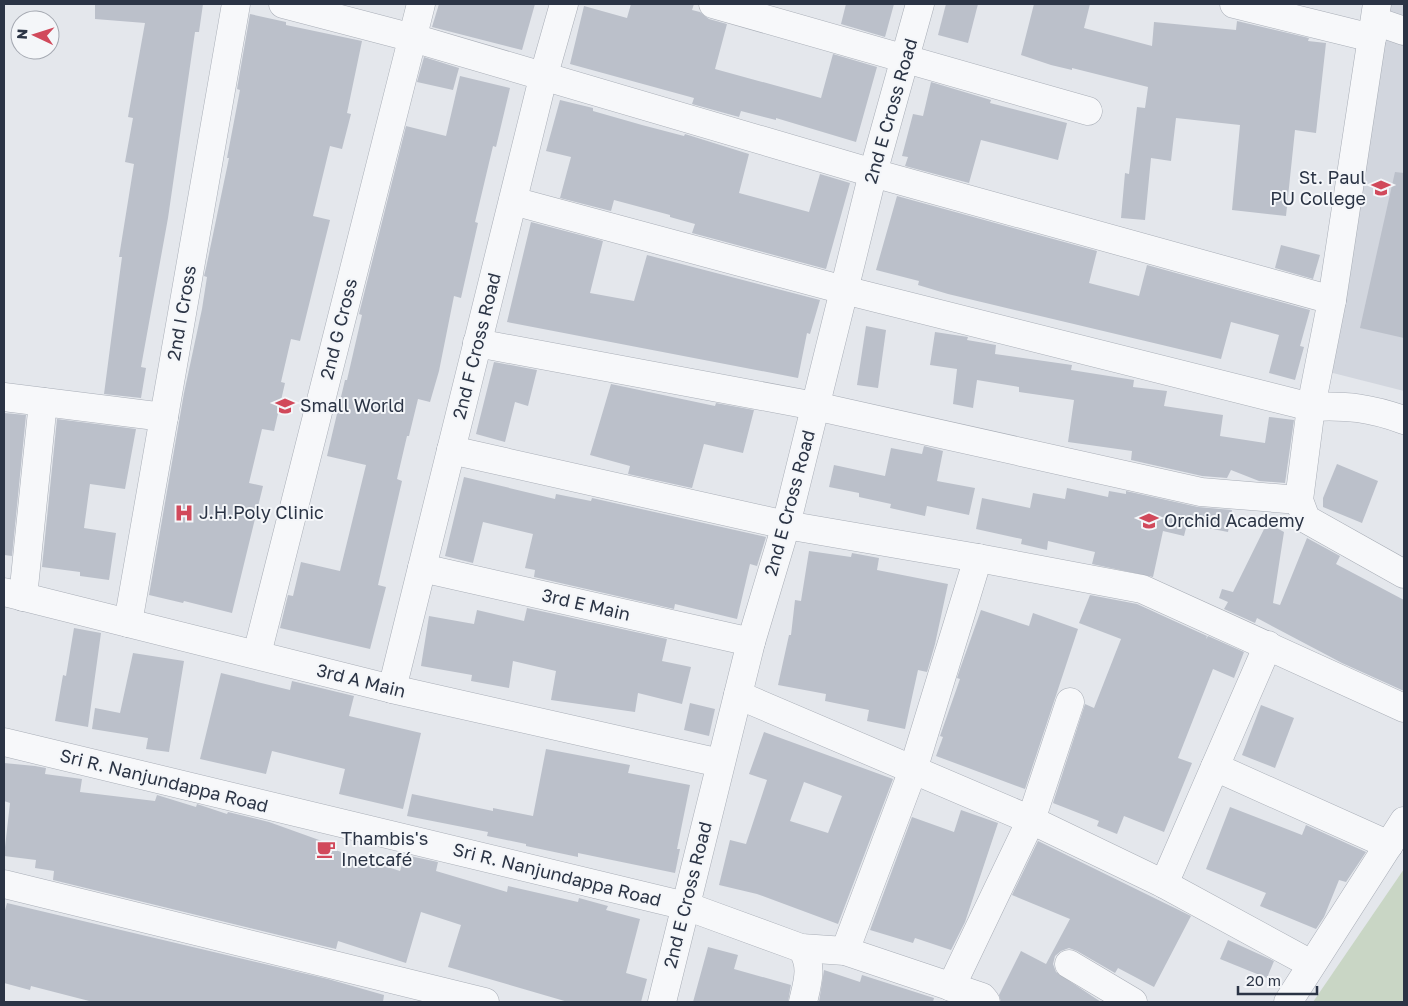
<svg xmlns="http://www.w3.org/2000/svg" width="1408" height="1006" viewBox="0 0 1408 1006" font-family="'Golos Text',sans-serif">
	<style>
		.built { fill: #d2d6de }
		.green { fill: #c9d6c5 }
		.building { fill: #bbc0ca; fill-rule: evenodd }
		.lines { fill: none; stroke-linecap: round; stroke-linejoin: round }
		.minor-casing { stroke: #a9aeb7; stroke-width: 29 }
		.minor { stroke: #f7f8fa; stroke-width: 28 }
		.labels { text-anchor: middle; stroke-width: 4; stroke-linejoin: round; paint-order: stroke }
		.street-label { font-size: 18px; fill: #2b3445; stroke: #f4f6f9 }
		.poi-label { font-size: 18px; fill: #2b3445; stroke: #f4f6f9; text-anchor: start }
	</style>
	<rect width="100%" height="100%" fill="#e4e7ec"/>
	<polygon class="built" points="1388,4 1404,4 1404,391 1329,372"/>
	<polygon class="green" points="1404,869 1404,1002 1313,1002"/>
	<g class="building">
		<polygon points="95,4 203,4 199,32 195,32 168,218 141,367 146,368 141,398 104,394 119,279 122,257 119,257 134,164 125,162 133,118 128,117 145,23 95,19"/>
		<polygon points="439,4 535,4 522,50 432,27"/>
		<polygon points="631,4 694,4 692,10 700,12 709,19 727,24 715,69 821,98 833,54 877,67 856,142 776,118 776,120 741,111 739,117 692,104 694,98 570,64 584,6 627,18"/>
		<polygon points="846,4 894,4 885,37 841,24"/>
		<polygon points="946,4 978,4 968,43 938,35"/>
		<polygon points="1034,4 1090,4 1084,28 1152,46 1154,22 1236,30 1237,21 1309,38 1308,41 1326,43 1316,133 1295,130 1286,216 1232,210 1240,125 1176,118 1171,161 1151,158 1145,220 1121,218 1125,173 1129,174 1137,107 1145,108 1148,87 1072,68 1072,70 1051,65 1021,55"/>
		<polygon points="250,14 286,22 286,25 362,41 347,113 351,114 342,149 330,146 313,216 330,220 320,260 300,341 291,339 281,382 285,383 274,431 262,429 249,483 263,486 232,613 184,601 183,603 149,595 184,393 202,309 207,277 204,276 206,268 229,158 227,158 240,90 237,89"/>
		<polygon points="424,57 459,68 453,90 417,82"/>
		<polygon points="460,76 510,88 496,147 493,146 475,222 478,223 461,298 454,296 439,371 430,402 418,399 409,436 407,436 397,479 402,481 378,585 386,587 370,649 280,628 288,595 293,596 301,562 340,571 366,465 327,456 345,380 347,380 362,315 359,314 406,126 446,136"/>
		<polygon points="931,82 991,100 990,103 1067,123 1058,160 981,140 969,183 905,166 908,157 902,156 913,114 923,116"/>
		<polygon points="560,100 593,108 593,111 642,125 684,136 685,134 749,154 739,193 809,212 820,174 850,183 826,269 692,233 695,224 670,217 670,215 614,200 611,211 560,198 571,157 546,151"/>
		<polygon points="1395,172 1404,173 1404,338 1360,328"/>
		<polygon points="897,196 1097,251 1089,283 1139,296 1147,265 1310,310 1300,346 1304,347 1295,380 1269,373 1279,335 1231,322 1221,359 948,294 918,285 919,281 876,270"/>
		<polygon points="531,222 603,241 590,293 634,301 647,255 820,300 810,334 807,333 798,378 507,322"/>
		<polygon points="1281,245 1320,255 1313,279 1275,268"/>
		<polygon points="866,326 886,330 878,388 857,385"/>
		<polygon points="935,332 968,337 967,340 996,345 995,354 1072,365 1071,370 1134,380 1133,387 1167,391 1164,406 1223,415 1220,436 1265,443 1269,417 1294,420 1285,483 1259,481 1231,470 1227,478 1202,476 1131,460 1132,451 1068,442 1074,400 1019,392 1019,387 977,380 973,408 953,404 957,369 930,365"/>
		<polygon points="494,362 537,370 528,406 515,402 505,442 476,434"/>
		<polygon points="611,384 715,406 716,403 754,410 743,453 704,444 692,488 628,474 630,466 590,455"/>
		<polygon points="4,413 26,415 12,556 4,555"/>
		<polygon points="57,419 136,429 125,489 90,484 84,528 116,533 109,580 80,576 80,572 42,567"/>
		<polygon points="924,446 943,451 937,481 975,488 969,515 927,506 925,516 890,508 891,504 859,497 859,493 829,487 834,465 885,476 891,448 922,454"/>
		<polygon points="1337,464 1378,481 1362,523 1323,507 1323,498"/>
		<polygon points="464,477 555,499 556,494 591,501 592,498 766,537 757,566 750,564 737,619 675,604 674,609 534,577 535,570 525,568 533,534 483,522 473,563 445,556"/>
		<polygon points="1067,488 1108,497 1109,491 1126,494 1126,491 1198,507 1232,510 1228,532 1187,524 1184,536 1163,531 1153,577 1092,564 1095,552 1048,541 1047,550 1021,544 1022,539 976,529 982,498 1030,508 1033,493 1065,499"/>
		<polygon points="1267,523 1284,532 1273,603 1280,605 1307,538 1340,556 1336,564 1404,600 1404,691 1342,663 1257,618 1255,623 1224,609 1228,602 1219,598 1222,589 1233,592"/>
		<polygon points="809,551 851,557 852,553 879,558 877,570 948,584 935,644 927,672 918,670 905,729 867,721 869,710 825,701 826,694 778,685 789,635 791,635 795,600 801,601"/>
		<polygon points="1090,595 1137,604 1207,636 1206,639 1208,636 1244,652 1234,678 1213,669 1178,758 1192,763 1164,832 1124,816 1117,834 1097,826 1099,821 1053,803 1085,704 1094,708 1121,639 1079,623"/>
		<polygon points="527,608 667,639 662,661 691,667 682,704 638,693 635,712 551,700 556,671 513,661 509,688 471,681 472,675 421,666 429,616 474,624 477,610 524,621"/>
		<polygon points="981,610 1029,626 1033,613 1078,629 1025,789 936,756 943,737 940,736 960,679 957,678 960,669"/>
		<polygon points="74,628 101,633 88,727 55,721 63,675 66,676"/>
		<polygon points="133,653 184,661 169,752 146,749 148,738 92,729 95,708 120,713"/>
		<polygon points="221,673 290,690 292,681 354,696 349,716 421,733 403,809 339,794 345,769 272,751 266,774 200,759"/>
		<polygon points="690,703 715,709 709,736 684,730"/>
		<polygon points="1261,705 1294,718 1275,768 1242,755"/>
		<path d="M764,732L893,779L838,924L757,894L719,885L730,840L746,844L767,780L749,774ZM804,782L842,796L828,833L790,821Z"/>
		<polygon points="546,749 630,765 628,773 690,785 677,849 680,849 675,873 578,853 578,857 526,846 526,844 487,836 488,832 407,816 412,794 493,811 493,808 533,816"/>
		<polygon points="4,763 35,766 46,768 45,774 82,779 80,792 155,801 157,795 196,807 197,804 227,814 228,812 269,822 333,845 332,849 400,871 405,855 438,862 436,871 507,892 508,886 578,902 579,898 608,906 606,910 640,919 626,973 647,979 641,1002 568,1002 448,967 461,925 421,912 406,963 338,941 336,949 53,880 54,871 35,868 36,860 4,856 10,803 4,801"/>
		<polygon points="1230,807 1302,835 1306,825 1366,852 1346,882 1339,880 1324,917 1316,929 1260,906 1266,893 1206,869"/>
		<polygon points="961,810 998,823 965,922 951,950 915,938 913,943 870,930 912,817 954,832"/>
		<polygon points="1038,841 1191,916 1154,987 1118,968 1115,973 1077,951 1069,948 1061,951 1055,956 1053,964 1056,972 1101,1002 1001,1002 999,995 1021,951 1046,964 1070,919 1012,895"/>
		<polygon points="7,903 328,979 384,995 383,1002 93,1002 31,986 30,990 4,983 4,914"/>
		<polygon points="1228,940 1274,961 1267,978 1220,959"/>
		<polygon points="708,947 738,955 734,969 791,985 788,1002 693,1002"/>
		<polygon points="824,970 860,982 862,975 934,998 933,1002 819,1002"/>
	</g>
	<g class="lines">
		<g class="minor-casing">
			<g id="minor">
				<polyline points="283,4 413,38 873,173 1332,300"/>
				<polyline points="713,4 1088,111"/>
				<polyline points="1234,4 1372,38"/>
				<polyline points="1377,4 1332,300 1311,407 1299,500 1306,519 1404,574"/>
				<polyline points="1375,21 1404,31"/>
				<path d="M513,201L844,290L1311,407C1347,405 1370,408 1404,420"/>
				<polyline points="477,343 815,406 1201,492 1299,500"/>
				<polyline points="4,397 164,417"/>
				<polyline points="451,450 786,525 978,558 1142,589 1404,708"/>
				<polyline points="422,568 751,642"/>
				<polyline points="4,592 392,689 720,763"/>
				<polyline points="23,597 43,402"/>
				<polyline points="128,623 236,4"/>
				<polyline points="257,654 421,4"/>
				<polyline points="392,689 543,78 564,4"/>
				<polyline points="738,695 1031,820 1164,884 1311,964"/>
				<polyline points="4,742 686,906 801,948 845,951 982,997 986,1002"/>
				<polyline points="1215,767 1389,845"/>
				<polyline points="4,884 485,1002"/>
				<polyline points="1164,884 1268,645"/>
				<path d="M801,948C814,965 807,984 803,1002"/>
				<polyline points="845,951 913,770 978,558"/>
				<polyline points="1069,964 1133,1002"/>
				<polyline points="951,987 1031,820 1070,702"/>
				<polyline points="662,1002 751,642 786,525 873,173 920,4"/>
				<polyline points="1288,1002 1404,821"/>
			</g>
		</g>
		<use href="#minor" class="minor"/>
	</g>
	<defs>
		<g id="university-bare" transform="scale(1.5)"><path d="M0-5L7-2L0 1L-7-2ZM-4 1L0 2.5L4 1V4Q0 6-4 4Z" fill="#d1495b" stroke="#f4f6f9" stroke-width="2.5" paint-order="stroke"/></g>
		<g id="school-bare" transform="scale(1.5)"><path d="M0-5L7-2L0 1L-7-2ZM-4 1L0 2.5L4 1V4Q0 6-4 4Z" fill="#d1495b" stroke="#f4f6f9" stroke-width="2.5" paint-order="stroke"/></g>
		<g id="hospital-bare" transform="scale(1.5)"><path d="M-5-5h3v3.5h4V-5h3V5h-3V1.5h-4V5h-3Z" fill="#d1495b" stroke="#f4f6f9" stroke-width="2.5" paint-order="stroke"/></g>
		<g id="cafe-bare" transform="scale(1.5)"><path d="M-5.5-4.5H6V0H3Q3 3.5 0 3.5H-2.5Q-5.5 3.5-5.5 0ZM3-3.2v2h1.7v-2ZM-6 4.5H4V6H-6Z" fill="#d1495b" stroke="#f4f6f9" stroke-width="2.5" paint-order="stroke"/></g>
	</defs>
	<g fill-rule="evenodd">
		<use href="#university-bare" x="1381" y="188"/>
		<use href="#school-bare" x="285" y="406"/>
		<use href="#hospital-bare" x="184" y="513"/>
		<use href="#school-bare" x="1149" y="521"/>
		<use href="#cafe-bare" x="326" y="849"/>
	</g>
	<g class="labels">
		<g class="street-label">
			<text transform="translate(891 111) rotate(-74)" y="6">2nd E Cross Road</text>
			<text transform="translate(182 313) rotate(-80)" y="6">2nd I Cross</text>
			<text transform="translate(339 329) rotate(-76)" y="6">2nd G Cross</text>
			<text transform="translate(477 346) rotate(-76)" y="6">2nd F Cross Road</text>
			<text transform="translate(790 503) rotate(-75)" y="6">2nd E Cross Road</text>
			<text transform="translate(586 605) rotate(13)" y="6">3rd E Main</text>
			<text transform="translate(361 681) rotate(14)" y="6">3rd A Main</text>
			<text transform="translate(164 781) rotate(14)" y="6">Sri R. Nanjundappa Road</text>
			<text transform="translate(557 875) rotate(14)" y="6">Sri R. Nanjundappa Road</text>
			<text transform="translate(688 895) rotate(-76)" y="6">2nd E Cross Road</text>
		</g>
		<g class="poi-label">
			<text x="1366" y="184" text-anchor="end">St. Paul<tspan x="1366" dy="21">PU College</tspan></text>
			<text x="300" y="412">Small World</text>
			<text x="199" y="519">J.H.Poly Clinic</text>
			<text x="1164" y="527">Orchid Academy</text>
			<text x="341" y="845">Thambis's<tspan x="341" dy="21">Inetcafé</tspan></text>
		</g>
	</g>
	<rect width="1408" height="1006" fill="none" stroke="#2b3445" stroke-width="10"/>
	<g transform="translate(35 35) rotate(274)"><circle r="24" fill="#f4f6f9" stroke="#a4a8b1"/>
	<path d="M0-4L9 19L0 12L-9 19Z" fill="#d1495b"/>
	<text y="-8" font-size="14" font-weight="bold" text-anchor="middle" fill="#2b3445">N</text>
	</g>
	<path d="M1238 986v8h79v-8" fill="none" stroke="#2b3445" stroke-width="2.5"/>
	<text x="1246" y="986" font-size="15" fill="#2b3445" stroke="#f4f6f9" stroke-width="4" paint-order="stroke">20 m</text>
</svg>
